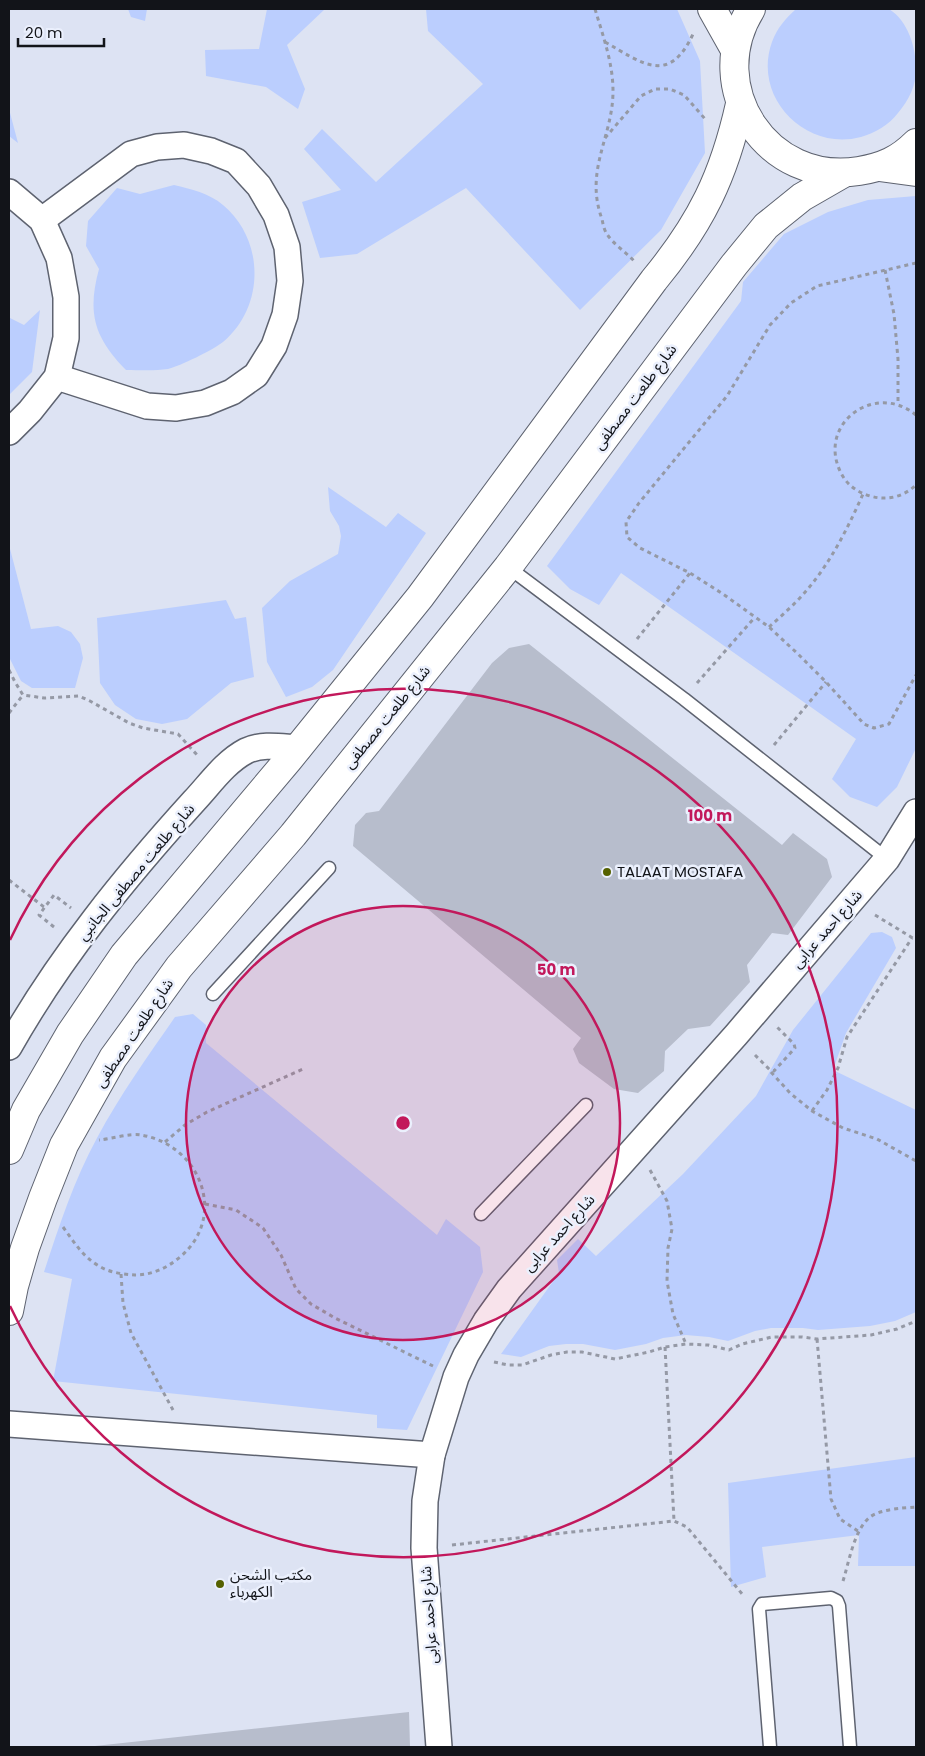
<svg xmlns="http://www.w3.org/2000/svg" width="925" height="1756" viewBox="0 0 925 1756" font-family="Poppins,'Noto Sans Arabic',sans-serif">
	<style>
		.green { fill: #bbcefe }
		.building { fill: #b7bdcc }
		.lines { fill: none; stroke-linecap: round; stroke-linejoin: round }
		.service-casing { stroke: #5e6370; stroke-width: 15 }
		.minor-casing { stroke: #5e6370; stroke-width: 28 }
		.tertiary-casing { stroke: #5e6370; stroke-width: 30 }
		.path { stroke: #9599a5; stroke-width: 3; stroke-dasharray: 4 4; stroke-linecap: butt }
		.service { stroke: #fff; stroke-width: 12 }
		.minor { stroke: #fff; stroke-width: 25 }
		.tertiary { stroke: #fff; stroke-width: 28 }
		.ring { fill: none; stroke: #c2185b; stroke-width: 2.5 }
		.poi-dot { fill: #556100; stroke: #ebf0fd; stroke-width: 2 }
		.labels { text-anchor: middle; stroke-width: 5; stroke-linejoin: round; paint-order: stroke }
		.street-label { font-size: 15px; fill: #121419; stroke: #ebf0fd }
		.poi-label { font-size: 15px; fill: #121419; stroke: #ebf0fd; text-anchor: start }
		.centre { fill: #c2185b; stroke: #ebf0fd; stroke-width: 2.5 }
		.ring-label { font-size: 15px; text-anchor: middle; font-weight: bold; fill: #c2185b; stroke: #ebf0fd; stroke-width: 5; stroke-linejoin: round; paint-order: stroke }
	</style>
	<rect width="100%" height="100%" fill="#dde3f3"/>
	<g class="green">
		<polygon points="128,9 147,9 145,21 131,17"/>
		<polygon points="267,9 325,9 287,45 305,89 298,109 266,87 206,76 205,50 259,49"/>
		<polygon points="426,9 677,9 700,61 705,153 661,230 580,310 466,188 357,254 320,258 302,202 341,190 304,149 322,129 376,182 483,84 428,31"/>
		<path d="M796,9H889C908,21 916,47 916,69C916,86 909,100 898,113C889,125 875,133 861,137C805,152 752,97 772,42C777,28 786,18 796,9Z"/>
		<polygon points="9,109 18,143 9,136"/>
		<path d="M174,185C191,189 209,193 223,205C265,240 265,307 223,342C213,350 180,366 168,369C155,371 139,370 126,370C94,337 87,313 99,269L86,246L88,221L117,188L140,194Z"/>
		<polygon points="916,196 916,748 897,787 877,807 850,797 832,779 856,739 621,573 599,605 570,589 547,566 741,301 743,282 784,234 828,212 868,200"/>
		<polygon points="40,310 32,372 9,395 10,318 24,325"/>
		<polygon points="328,487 386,527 398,513 426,533 333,670 312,687 286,697 267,662 262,608 290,581 338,554 341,536 339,526 330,511"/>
		<polygon points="9,545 31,629 58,626 71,632 80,644 83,658 75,688 32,688 21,681 9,657"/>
		<polygon points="226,600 235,619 246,617 254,677 231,683 187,719 162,724 136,719 115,705 100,683 97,618"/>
		<polygon points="882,932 892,937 896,948 846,1033 833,1070 916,1110 916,1312 895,1321 870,1326 818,1330 803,1328 771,1328 755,1331 728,1341 709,1337 686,1335 663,1338 646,1344 615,1350 583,1344 566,1344 549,1346 521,1357 501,1354 559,1273 557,1260 578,1239 596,1256 683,1174 756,1096 793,1030 871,933"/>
		<path d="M193,1014L206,1025V1043L437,1235L446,1219L480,1247L483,1272L407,1430L377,1428V1415L53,1381L72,1279L44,1272C59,1226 74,1180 97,1138C120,1095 148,1056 175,1017Z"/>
		<polygon points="916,1457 916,1566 858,1566 859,1535 762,1547 766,1577 731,1587 728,1483"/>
	</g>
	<g class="building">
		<polygon points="529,644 782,845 793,833 827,859 832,877 788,935 772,933 747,965 750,982 710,1026 688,1029 665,1051 664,1071 638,1093 614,1089 579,1063 573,1049 581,1038 353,846 355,825 366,813 379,811 492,663 509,648"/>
		<polygon points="409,1712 410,1747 95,1747 95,1746"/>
	</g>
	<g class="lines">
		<g class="service-casing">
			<g id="service">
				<polyline points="508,567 684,699 887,859"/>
				<polyline points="213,994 329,868"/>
				<polyline points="481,1214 586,1105"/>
				<polyline points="770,1747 759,1609 762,1604 831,1598 837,1601 839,1606 850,1747"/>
			</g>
		</g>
		<g class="minor-casing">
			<g id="minor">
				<polyline points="9,192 42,220 59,258 66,297 66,338 57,377 30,411 9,432"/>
				<polyline points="42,220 131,154 157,147 184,145 211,151 236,161 259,186 276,215 287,247 290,281 285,315 274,346 256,375 232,392 205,403 176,408 147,406 57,377"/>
				<path d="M9,1047C59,958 126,876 194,801C210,784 225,762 246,751C263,743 281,747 299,748"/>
				<polyline points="9,1424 432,1455"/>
				<polyline points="439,1747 424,1548 425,1501 432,1455 456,1377 466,1355 486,1321 509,1289 736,1035 887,859 916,812"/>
			</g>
		</g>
		<g class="tertiary-casing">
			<g id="tertiary">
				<polyline points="712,9 735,50"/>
				<path d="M751,9C702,88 768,186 859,171C883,167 899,160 916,143"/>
				<polyline points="879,167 916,172"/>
				<path d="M9,1150L26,1110L70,1034L124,955L289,759L420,597L654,280C701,223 724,176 740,104"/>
				<polyline points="9,1311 14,1286 25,1248 43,1198 64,1145 113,1058 179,967 293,835 508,567 734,265 766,226 802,197 842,174"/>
			</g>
		</g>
		<g class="path">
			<path d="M595,9C603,36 613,63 613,91C613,137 584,170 602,219C603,224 604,230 607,234C613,244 626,252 634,261"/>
			<path d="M605,42C642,63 669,86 693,34"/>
			<polyline points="605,138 641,96 655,89 670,89 684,95 706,120"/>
			<polyline points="916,263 817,286 791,303 770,325 727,396 639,503 626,522 627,537 640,548 690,573 723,594 769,627 798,654 826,682 864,724 874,728 889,724 916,675"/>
			<polyline points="885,270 894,314 898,359 898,404"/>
			<path d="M916,415C875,381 816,424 841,473C847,485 857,492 870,496C887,501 903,497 916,485"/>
			<path d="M769,627C778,619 788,610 797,601C827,570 846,532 863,494"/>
			<polyline points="637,639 690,573"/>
			<polyline points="9,670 15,682 23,695 44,698 79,696 90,701 129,723 143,728 178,734 198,756"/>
			<polyline points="697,683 755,617"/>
			<polyline points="9,713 23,695"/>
			<polyline points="774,745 826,682"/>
			<polyline points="9,880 44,907"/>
			<polyline points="875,915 916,940"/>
			<polyline points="54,927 39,915 54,895 71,908"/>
			<polyline points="755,1055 770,1070 774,1071 795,1048 794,1044 777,1027"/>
			<polyline points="771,1072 790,1093 812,1111 843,1128 877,1139 916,1161"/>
			<polyline points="812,1111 827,1090 838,1068 847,1037 912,938"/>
			<polyline points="165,1142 185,1125 207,1112 303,1069"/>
			<polyline points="650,1170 667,1201 672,1229 668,1248 667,1281 673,1314 686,1344"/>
			<polyline points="205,1204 236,1210 263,1228 281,1255 296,1289 311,1304 335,1318 433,1366"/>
			<path d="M63,1227C74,1242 83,1257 99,1266C110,1273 123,1274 135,1275C152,1275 167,1268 180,1257C228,1217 201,1145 141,1135C130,1133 111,1139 99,1140"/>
			<polyline points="121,1274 123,1303 131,1333 173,1410"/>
			<polyline points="817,1339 831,1499 840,1519 858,1531"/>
			<polyline points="665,1347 674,1521"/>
			<polyline points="494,1362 508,1365 522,1365 551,1355 567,1352 582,1352 615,1359 649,1352 665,1347 686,1344 708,1345 729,1350 742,1344 772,1337 802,1337 817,1339 871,1335 897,1329 916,1321"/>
			<polyline points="452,1545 674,1521 687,1527 743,1595"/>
			<path d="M843,1581C849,1562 854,1530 870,1517C881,1509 903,1508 916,1507"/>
		</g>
		<use href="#service" class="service"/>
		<use href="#minor" class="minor"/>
		<use href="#tertiary" class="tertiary"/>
	</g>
	<circle cx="403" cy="1123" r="217" fill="#c2185b" fill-opacity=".12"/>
	<g class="ring">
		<circle cx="403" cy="1123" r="217"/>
		<path d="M10 940A434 434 0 1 1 10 1306"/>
	</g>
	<g class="poi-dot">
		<circle cx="607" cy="872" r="5"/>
		<circle cx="220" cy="1584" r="5"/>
	</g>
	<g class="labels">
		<g class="street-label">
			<text transform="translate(635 397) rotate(-53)" y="5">شارع طلعت مصطفى</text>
			<text transform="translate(387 717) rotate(-51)" y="5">شارع طلعت مصطفى</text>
			<text transform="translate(136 872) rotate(-50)" y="5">شارع طلعت مصطفى الجانبي</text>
			<text transform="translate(827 929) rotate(-49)" y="5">شارع احمد عرابى</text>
			<text transform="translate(134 1033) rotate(-56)" y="5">شارع طلعت مصطفى</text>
			<text transform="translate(559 1233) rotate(-48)" y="5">شارع احمد عرابى</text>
			<text transform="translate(429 1615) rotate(-94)" y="5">شارع احمد عرابى</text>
		</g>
		<g class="poi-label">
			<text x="617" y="877">TALAAT MOSTAFA</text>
			<text x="230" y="1580">مكتب الشحن<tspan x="230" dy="17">الكهرباء</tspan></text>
		</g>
	</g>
	<circle cx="403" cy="1123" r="8" class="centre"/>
	<g class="ring-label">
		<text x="710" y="821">100 m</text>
		<text x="556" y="975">50 m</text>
	</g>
	<rect width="925" height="1756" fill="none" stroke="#121419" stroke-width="20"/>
	<path d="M18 38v8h86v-8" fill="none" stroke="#121419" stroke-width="2.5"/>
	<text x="25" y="38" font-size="15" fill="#121419" stroke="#ebf0fd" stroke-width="4" paint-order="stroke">20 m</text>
</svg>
